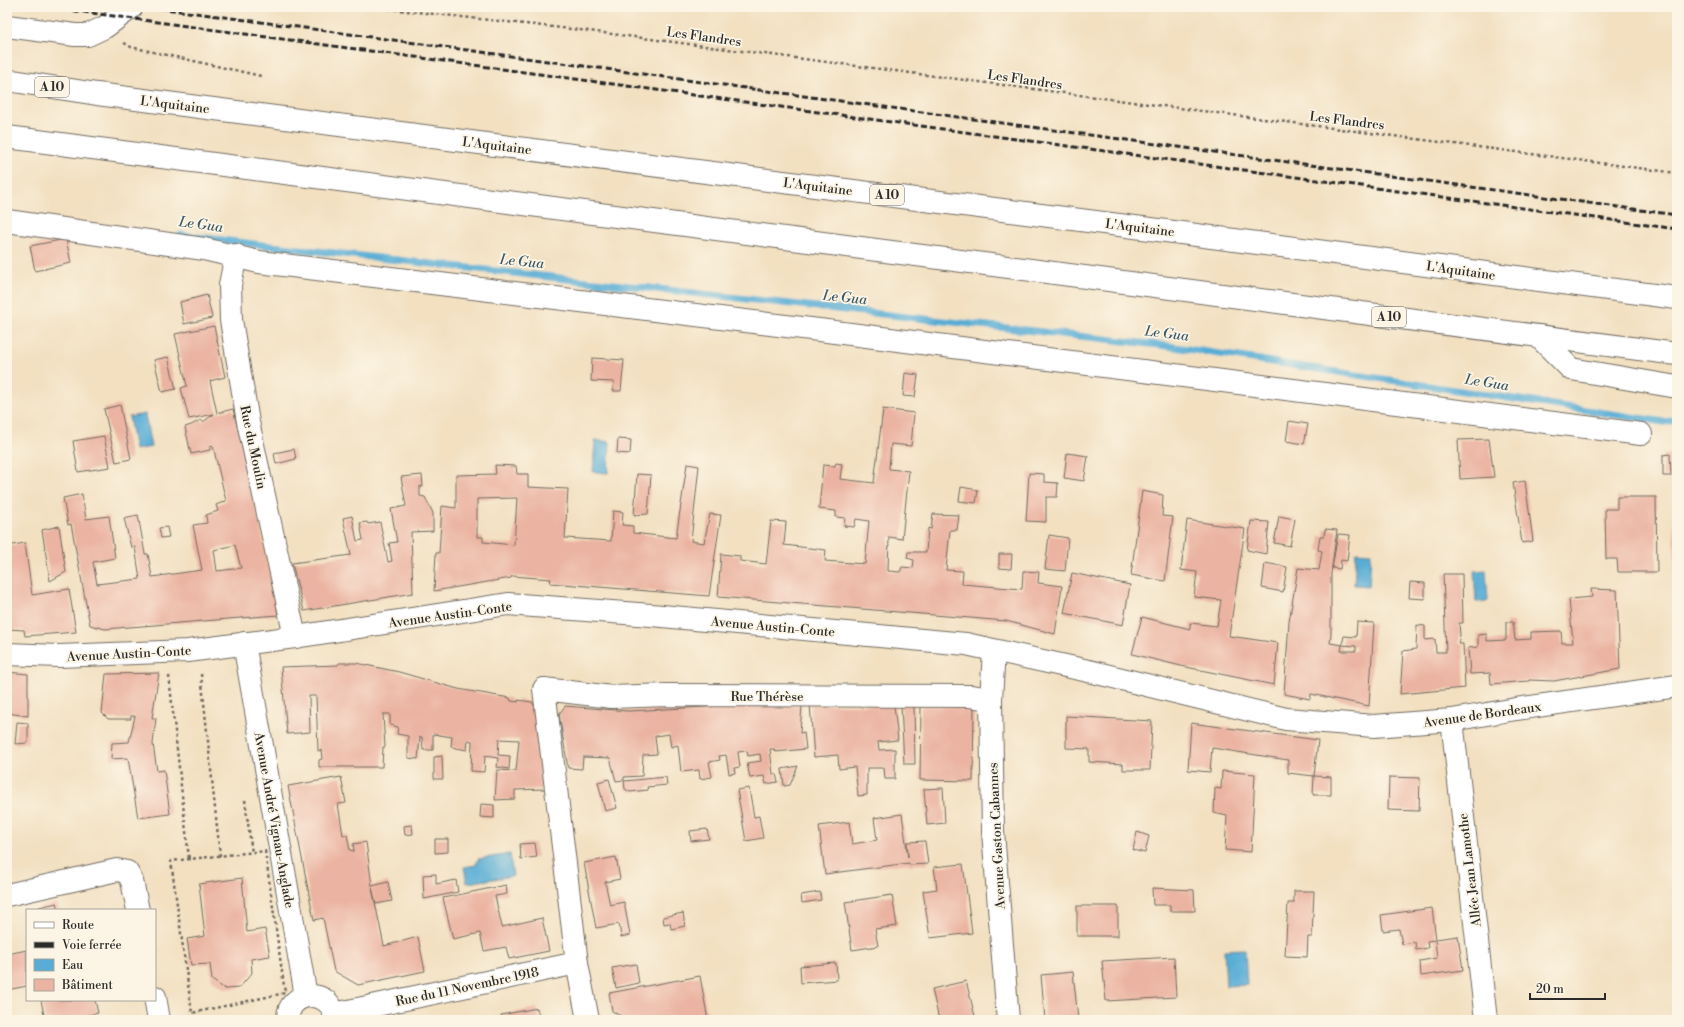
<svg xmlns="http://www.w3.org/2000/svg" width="1684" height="1027" viewBox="0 0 1684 1027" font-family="'Libre Bodoni',serif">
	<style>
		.water { fill: #59add5; stroke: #426c80 }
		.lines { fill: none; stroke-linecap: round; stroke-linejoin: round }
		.stream { stroke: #59add5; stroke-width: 7 }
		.building { fill: #ebb3a1; fill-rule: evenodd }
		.minor-casing { stroke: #716a60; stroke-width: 24 }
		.major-casing { stroke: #716a60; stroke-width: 24 }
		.highway-casing { stroke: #716a60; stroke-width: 24 }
		.path { stroke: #716a60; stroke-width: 2.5; stroke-dasharray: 3 3; stroke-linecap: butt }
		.minor { stroke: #fff; stroke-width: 22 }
		.major { stroke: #fff; stroke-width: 22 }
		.highway { stroke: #fff; stroke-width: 22 }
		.rail { stroke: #2b2b2b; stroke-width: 3; stroke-dasharray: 6 3; stroke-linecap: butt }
		.labels { text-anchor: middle; stroke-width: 3.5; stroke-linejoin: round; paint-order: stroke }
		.shield { fill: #fcf5e5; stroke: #6a6863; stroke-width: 1 }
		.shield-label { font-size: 12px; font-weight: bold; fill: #2b2b2b }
		.street-label { font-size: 13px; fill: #2b2b2b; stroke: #fcf5e5 }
		.water-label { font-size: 14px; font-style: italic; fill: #3b5866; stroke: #fcf5e5 }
	</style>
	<rect width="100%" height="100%" fill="#fcf5e5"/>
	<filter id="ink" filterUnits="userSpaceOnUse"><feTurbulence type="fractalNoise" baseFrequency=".025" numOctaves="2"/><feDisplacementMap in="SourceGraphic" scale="8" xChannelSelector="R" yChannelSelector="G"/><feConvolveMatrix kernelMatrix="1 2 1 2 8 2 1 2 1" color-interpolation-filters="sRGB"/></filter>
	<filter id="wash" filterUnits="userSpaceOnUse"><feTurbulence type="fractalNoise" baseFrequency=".012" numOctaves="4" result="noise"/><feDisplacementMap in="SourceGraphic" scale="16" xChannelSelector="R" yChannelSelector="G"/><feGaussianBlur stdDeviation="0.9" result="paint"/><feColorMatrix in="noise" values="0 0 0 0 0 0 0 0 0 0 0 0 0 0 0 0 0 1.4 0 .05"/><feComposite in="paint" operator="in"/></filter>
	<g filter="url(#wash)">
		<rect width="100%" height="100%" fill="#f2e0c1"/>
		<g class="water">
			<polygon points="145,414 151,447 135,450 129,417"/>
			<polygon points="595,440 610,442 608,473 593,472"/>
			<polygon points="1356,552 1371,553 1369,586 1354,585"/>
			<polygon points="1486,570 1488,601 1476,602 1474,571"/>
			<polygon points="510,854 513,876 467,883 464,867 476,865 478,859"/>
			<polygon points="1245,949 1247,985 1226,986 1224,950"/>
		</g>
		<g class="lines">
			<polyline class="stream" points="181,235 254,244 1168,346 1664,422 1677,420"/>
		</g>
		<g id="blocks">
			<g class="building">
				<polygon points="66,239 71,263 35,271 30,246"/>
				<polygon points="207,295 212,318 184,324 180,302"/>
				<path d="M214,326L225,377L210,381L217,413L233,409L270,567L278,615L105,629L90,625L71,524L68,525L63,498L82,494L86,519L109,516L115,558L93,562L97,584L140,579L135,547H131L124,518L138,515L145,554H148L152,577L202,570L193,525L207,523L206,515L218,511L216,505L226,501L213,446L210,447V450L191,454L185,427L191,425L201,420L203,422L214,414L189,419L181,388L187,386L175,334ZM235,545L241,568L217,571L214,550Z"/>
				<polygon points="168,357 176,389 162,392 154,360"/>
				<polygon points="592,358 624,360 621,391 613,391 614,382 591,381"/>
				<polygon points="905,373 918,375 915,397 903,396"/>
				<polygon points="120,405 131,459 116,462 104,409"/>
				<polygon points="883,409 914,413 911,446 891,444 889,469 909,471 902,539 889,537 888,571 900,572 902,567 913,568 914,560 907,558 908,552 926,552 928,528 931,529 933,514 959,515 957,530 950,530 946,570 963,571 962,584 1022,589 1023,571 1039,572 1038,583 1062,586 1055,634 1006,621 718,597 721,554 740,556 740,561 766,564 771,521 786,522 784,545 826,550 825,561 865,564 869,521 856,519 854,527 844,526 845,518 836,517 836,511 819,509 823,465 835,466 836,463 842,464 840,479 874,483"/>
				<polygon points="1289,421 1308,424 1304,444 1286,441"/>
				<polygon points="104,436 110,467 78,472 73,441"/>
				<polygon points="618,439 631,440 630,454 617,453"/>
				<polygon points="1489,439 1494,477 1460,479 1458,440"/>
				<polygon points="294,449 296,459 276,464 274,453"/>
				<polygon points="1067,453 1088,456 1084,481 1064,478"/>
				<polygon points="1670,454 1671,476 1663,476 1663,455"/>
				<path d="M687,464L699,466L691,541L704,543L710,514L721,515L709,596L550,583L551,579L512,576L511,578L434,591L436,553H439L442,506L456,508V475L496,474L495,465L516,466L517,474H528V487L568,489L565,538L611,541L613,511L623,512L622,525L633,526V533L676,538ZM517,498L514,545L483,542V537H477V499Z"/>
				<polygon points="1029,473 1044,474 1044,482 1058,483 1057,497 1046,497 1046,522 1026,521"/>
				<polygon points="637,474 651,475 648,514 634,515"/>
				<polygon points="422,475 423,487 420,486 420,496 425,497 433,513 433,531 411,532 413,593 304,611 292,563 351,555 343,518 352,516 357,541 363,540 360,523 367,522 368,524 380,522 388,562 392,561 389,543 397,542 391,509 406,506 401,477"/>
				<polygon points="1525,481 1533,541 1522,543 1513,483"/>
				<polygon points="961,487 978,490 976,503 959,501"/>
				<polygon points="1142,491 1163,495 1162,516 1173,517 1165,581 1131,575"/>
				<polygon points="1617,497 1656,497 1657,572 1618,572 1617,559 1606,559 1605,509 1617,509"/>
				<polygon points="1279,516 1295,519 1290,546 1274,543"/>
				<polygon points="1187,520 1245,529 1229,636 1278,643 1274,685 1181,666 1132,654 1142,617 1190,629 1190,623 1217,626 1221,600 1194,597 1197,572 1181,570"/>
				<polygon points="1251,521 1269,522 1266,554 1247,550"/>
				<polygon points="59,526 66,572 50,581 42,530"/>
				<polygon points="1674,526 1677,526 1677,576 1675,576"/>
				<polygon points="167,527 169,537 161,538 159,528"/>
				<path d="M1325,529L1337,530L1331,574V634L1330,643L1342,645L1344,636L1356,637L1357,622L1374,623L1369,706L1311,694L1310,699L1284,694L1289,622L1298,568L1319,570L1322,551L1318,550L1320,536H1324ZM1342,645L1356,646V651H1341Z"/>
				<polygon points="1338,534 1350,535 1347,561 1341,560 1340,569 1332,568"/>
				<polygon points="1049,535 1068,538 1065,571 1045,569"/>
				<polygon points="25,543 32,595 69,589 76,632 25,636 24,630 7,629 7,546"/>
				<polygon points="999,554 1012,554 1011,569 999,568"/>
				<polygon points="1265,563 1287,567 1283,592 1262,588"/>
				<polygon points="1072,573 1130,585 1123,625 1064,613"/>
				<polygon points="1443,574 1462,574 1463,623 1459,623 1460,635 1458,644 1463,644 1465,688 1400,694 1403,651 1416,649 1417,625 1425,626 1425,640 1435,639 1436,652 1446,652"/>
				<polygon points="1410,582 1425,583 1425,599 1409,598"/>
				<polygon points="1591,589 1617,590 1620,669 1554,681 1529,680 1529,681 1491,684 1490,673 1470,674 1468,648 1478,647 1478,635 1487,634 1487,641 1506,640 1506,622 1513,622 1515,640 1531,639 1531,632 1561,631 1562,643 1573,643 1569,599 1592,597"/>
				<polygon points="339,663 356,663 399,672 458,689 510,698 511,701 518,702 518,700 532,702 535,707 545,789 515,790 515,799 495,800 497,770 516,771 519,740 499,739 498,755 510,756 509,769 497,767 498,758 485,756 484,772 471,771 472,741 468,740 467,750 451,747 452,737 433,734 433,750 423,750 422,737 420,737 418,759 408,758 408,736 397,734 398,727 390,725 390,714 383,714 385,747 383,747 382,767 319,767 319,760 322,759 321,750 318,751 316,696 309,696 310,732 287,734 281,667 338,665"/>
				<polygon points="7,672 28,674 28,716 7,713"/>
				<polygon points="159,673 152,718 156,718 153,744 157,771 164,770 170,814 138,818 128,758 111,759 112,743 129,742 135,716 131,716 131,719 108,719 102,713 106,674"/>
				<polygon points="810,704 894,705 898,740 878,742 879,750 895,749 895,779 885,779 884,768 867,768 867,795 858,796 855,767 839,769 838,755 814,757"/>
				<polygon points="802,705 800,733 804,732 806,749 775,752 774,749 770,749 773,774 776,774 778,782 766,784 764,776 750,778 747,763 761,761 760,754 748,756 747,751 738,752 740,767 734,768 735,773 729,774 726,755 719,756 720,760 709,762 712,777 700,779 699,770 681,772 678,745 671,747 669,734 655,736 657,754 643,755 642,776 624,777 624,780 616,781 610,758 583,757 582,769 568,768 559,714 565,706 628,711 724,706"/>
				<polygon points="901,705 914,705 915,764 904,764"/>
				<polygon points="921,706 974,707 973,781 920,780"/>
				<polygon points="1066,716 1152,721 1150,770 1123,770 1123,764 1089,762 1089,749 1066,748"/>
				<polygon points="17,722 28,723 28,743 15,744"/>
				<polygon points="1191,723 1318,740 1314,776 1288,773 1288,760 1212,748 1210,772 1188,770"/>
				<polygon points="442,756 443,779 434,779 434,757"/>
				<polygon points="798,766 790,785 784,786 782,769"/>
				<polygon points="1222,771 1255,774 1251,852 1225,850 1227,816 1214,813 1215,788 1221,789"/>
				<polygon points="1314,776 1331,777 1331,795 1313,795"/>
				<polygon points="341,777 346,803 338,804 343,835 347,835 350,850 354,851 353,844 366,842 372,886 388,882 392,901 376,904 372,888 384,946 418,937 425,971 358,985 334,971 323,918 314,920 288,786"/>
				<polygon points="666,777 667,785 647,787 648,790 630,792 625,789 624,781"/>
				<polygon points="1389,777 1420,778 1419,811 1388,810"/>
				<polygon points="609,779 617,808 605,811 598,782"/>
				<polygon points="749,788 754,817 759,816 763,838 746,841 737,790"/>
				<polygon points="943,788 945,823 927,825 924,789"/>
				<polygon points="481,804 494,805 494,818 480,817"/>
				<polygon points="902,814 908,857 907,842 925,841 928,864 909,865 909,863 825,874 819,826 849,822 852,844 877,840 874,818"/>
				<polygon points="412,825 413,834 405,835 404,826"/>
				<polygon points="707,829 709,839 691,841 690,831"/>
				<polygon points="1137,832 1149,836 1145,853 1133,850"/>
				<polygon points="435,839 448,839 448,852 435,853"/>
				<polygon points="535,843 537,857 521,859 520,844"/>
				<polygon points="616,857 620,879 605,882 610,905 624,902 630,935 621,937 619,924 596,928 584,863"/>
				<polygon points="963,864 972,933 930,938 923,891 937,889 934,867"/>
				<polygon points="436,874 436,884 456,880 458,892 424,899 423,875"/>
				<polygon points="242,878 247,932 265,929 270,956 251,959 252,973 239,988 225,989 212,980 210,964 191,965 187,939 205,936 199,884"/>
				<polygon points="506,885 507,894 495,896 502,927 542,918 549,951 509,959 506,947 484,951 480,933 453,939 443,898"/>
				<polygon points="1152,888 1194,890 1195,911 1170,911 1170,905 1153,905"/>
				<polygon points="1294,891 1314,891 1312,937 1308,937 1307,957 1285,956 1288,903 1294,903"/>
				<polygon points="820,892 821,900 802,903 801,895"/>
				<polygon points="892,895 897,926 875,929 878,946 852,950 845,902"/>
				<polygon points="57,903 59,910 39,910 39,907"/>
				<rect x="1077" y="906" width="41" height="30"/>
				<polygon points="1432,908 1436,939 1458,936 1463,970 1421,976 1420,961 1437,958 1435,940 1427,941 1428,948 1416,950 1415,942 1402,944 1399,929 1383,931 1381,915"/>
				<polygon points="683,913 685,926 671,929 670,923 664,924 663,917"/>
				<polygon points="27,950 27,986 7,990 7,954"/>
				<polygon points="1174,957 1176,997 1106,1001 1102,961"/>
				<polygon points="836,963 837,980 801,983 800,966"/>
				<polygon points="636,964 639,983 616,988 612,968"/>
				<polygon points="1073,972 1078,1019 1045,1020 1041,975"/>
				<polygon points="700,976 708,1020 621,1020 621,1016 612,1011 609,993"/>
				<polygon points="966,981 976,1020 939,1020 932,989"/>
				<polygon points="41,1000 95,1000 98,1013 64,1020 45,1020"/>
				<polygon points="537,1008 540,1020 502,1020 501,1015"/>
			</g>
		</g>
	</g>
	<g filter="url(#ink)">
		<use href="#blocks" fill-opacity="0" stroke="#716a60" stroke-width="1"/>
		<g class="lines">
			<g class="minor-casing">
				<g id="minor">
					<polyline points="7,26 75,35 88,35 105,27 132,7"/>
					<polyline points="7,221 204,249 259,262 819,330 1641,434"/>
					<polyline points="236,255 230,285 231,320 248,422 295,637"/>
					<polyline points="244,643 306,996"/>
					<polyline points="994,651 991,699 993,832 1008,1020"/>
					<polyline points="1452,720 1486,1020"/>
					<polyline points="7,895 117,870 127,872 132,881 138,910"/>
					<polyline points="155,997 159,1020"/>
					<polyline points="334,1014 577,963"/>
					<path d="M288,1020C286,990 333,986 335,1020"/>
					<polyline points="588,1020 577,963 544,689 612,697 667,695 970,696 991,699"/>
				</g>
			</g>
			<g class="major-casing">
				<polyline id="major" points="7,654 59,656 188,651 295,637 508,604 651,615 966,644 1093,672 1286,719 1374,726 1452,720 1516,709 1677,686"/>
			</g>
			<g class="highway-casing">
				<g id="highway">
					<polyline points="7,80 97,94 1166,231 1677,298"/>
					<polyline points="7,137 1677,354"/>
					<polyline points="1538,336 1571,369 1677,387"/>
				</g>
			</g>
			<g class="path">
				<polyline points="371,7 589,31 1677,173"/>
				<polyline points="124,43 131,47 261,76"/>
				<polyline points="201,674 220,856"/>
				<polyline points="169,676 189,859"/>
				<polyline points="245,800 252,853"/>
				<polygon points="265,851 285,993 192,1013 171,861"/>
			</g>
			<use href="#minor" class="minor"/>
			<use href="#major" class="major"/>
			<use href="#highway" class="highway"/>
			<g class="rail">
				<polyline points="47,7 1677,229"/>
				<polyline points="151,7 1677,215"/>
			</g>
		</g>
	</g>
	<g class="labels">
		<g class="shield">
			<rect x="35" y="77" width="34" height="20" rx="3"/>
			<rect x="870" y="185" width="34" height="20" rx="3"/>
			<rect x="1372" y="307" width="34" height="20" rx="3"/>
		</g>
		<g class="shield-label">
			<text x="52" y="91">A 10</text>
			<text x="887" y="199">A 10</text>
			<text x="1389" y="321">A 10</text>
		</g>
		<g class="street-label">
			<text transform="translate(704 36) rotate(8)" y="5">Les Flandres</text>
			<text transform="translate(1025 79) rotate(8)" y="5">Les Flandres</text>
			<text transform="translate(175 104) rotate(7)" y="5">L'Aquitaine</text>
			<text transform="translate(1347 120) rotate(7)" y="5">Les Flandres</text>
			<text transform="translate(497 145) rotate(7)" y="5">L'Aquitaine</text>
			<text transform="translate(818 186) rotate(7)" y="5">L'Aquitaine</text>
			<text transform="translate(1140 227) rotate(7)" y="5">L'Aquitaine</text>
			<text transform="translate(1461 270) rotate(8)" y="5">L'Aquitaine</text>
			<text transform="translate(254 447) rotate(78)" y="5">Rue du Moulin</text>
			<text transform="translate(450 614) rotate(-8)" y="5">Avenue Austin-Conte</text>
			<text transform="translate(773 626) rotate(5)" y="5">Avenue Austin-Conte</text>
			<text transform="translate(129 653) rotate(-3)" y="5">Avenue Austin-Conte</text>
			<text x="767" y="701">Rue Thérèse</text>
			<text transform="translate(1482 714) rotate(-8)" y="5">Avenue de Bordeaux</text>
			<text transform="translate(275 820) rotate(80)" y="5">Avenue André Vignau-Anglade</text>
			<text transform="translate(996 836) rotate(-93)" y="5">Avenue Gaston Cabannes</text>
			<text transform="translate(1469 870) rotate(-97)" y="5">Allée Jean Lamothe</text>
			<text transform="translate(467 986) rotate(-12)" y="5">Rue du 11 Novembre 1918</text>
		</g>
		<g class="water-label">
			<text transform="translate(201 224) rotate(8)" y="5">Le Gua</text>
			<text transform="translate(522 261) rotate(6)" y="5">Le Gua</text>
			<text transform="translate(845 297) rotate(6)" y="5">Le Gua</text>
			<text transform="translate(1167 333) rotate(7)" y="5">Le Gua</text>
			<text transform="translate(1487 382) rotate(9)" y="5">Le Gua</text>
		</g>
	</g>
	<rect width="1684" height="1027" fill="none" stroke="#fcf5e5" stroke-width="24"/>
	<rect x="26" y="909" width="130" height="92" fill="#fcf5e5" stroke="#a8a49b"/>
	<rect x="34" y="922" width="20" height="6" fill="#ffffff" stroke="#a8a49b"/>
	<text x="62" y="929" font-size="12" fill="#2b2b2b">Route</text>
	<rect x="34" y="942" width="20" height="6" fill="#2b2b2b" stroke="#a8a49b"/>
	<text x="62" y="949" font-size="12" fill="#2b2b2b">Voie ferrée</text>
	<rect x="34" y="959" width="20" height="12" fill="#59add5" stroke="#a8a49b"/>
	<text x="62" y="969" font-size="12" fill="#2b2b2b">Eau</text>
	<rect x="34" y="979" width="20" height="12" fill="#ebb3a1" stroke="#a8a49b"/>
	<text x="62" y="989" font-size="12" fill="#2b2b2b">Bâtiment</text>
	<path d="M1530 993v6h75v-6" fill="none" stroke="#2b2b2b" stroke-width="2"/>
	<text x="1536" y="993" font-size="12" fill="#2b2b2b" stroke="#fcf5e5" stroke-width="3" paint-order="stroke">20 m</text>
</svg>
